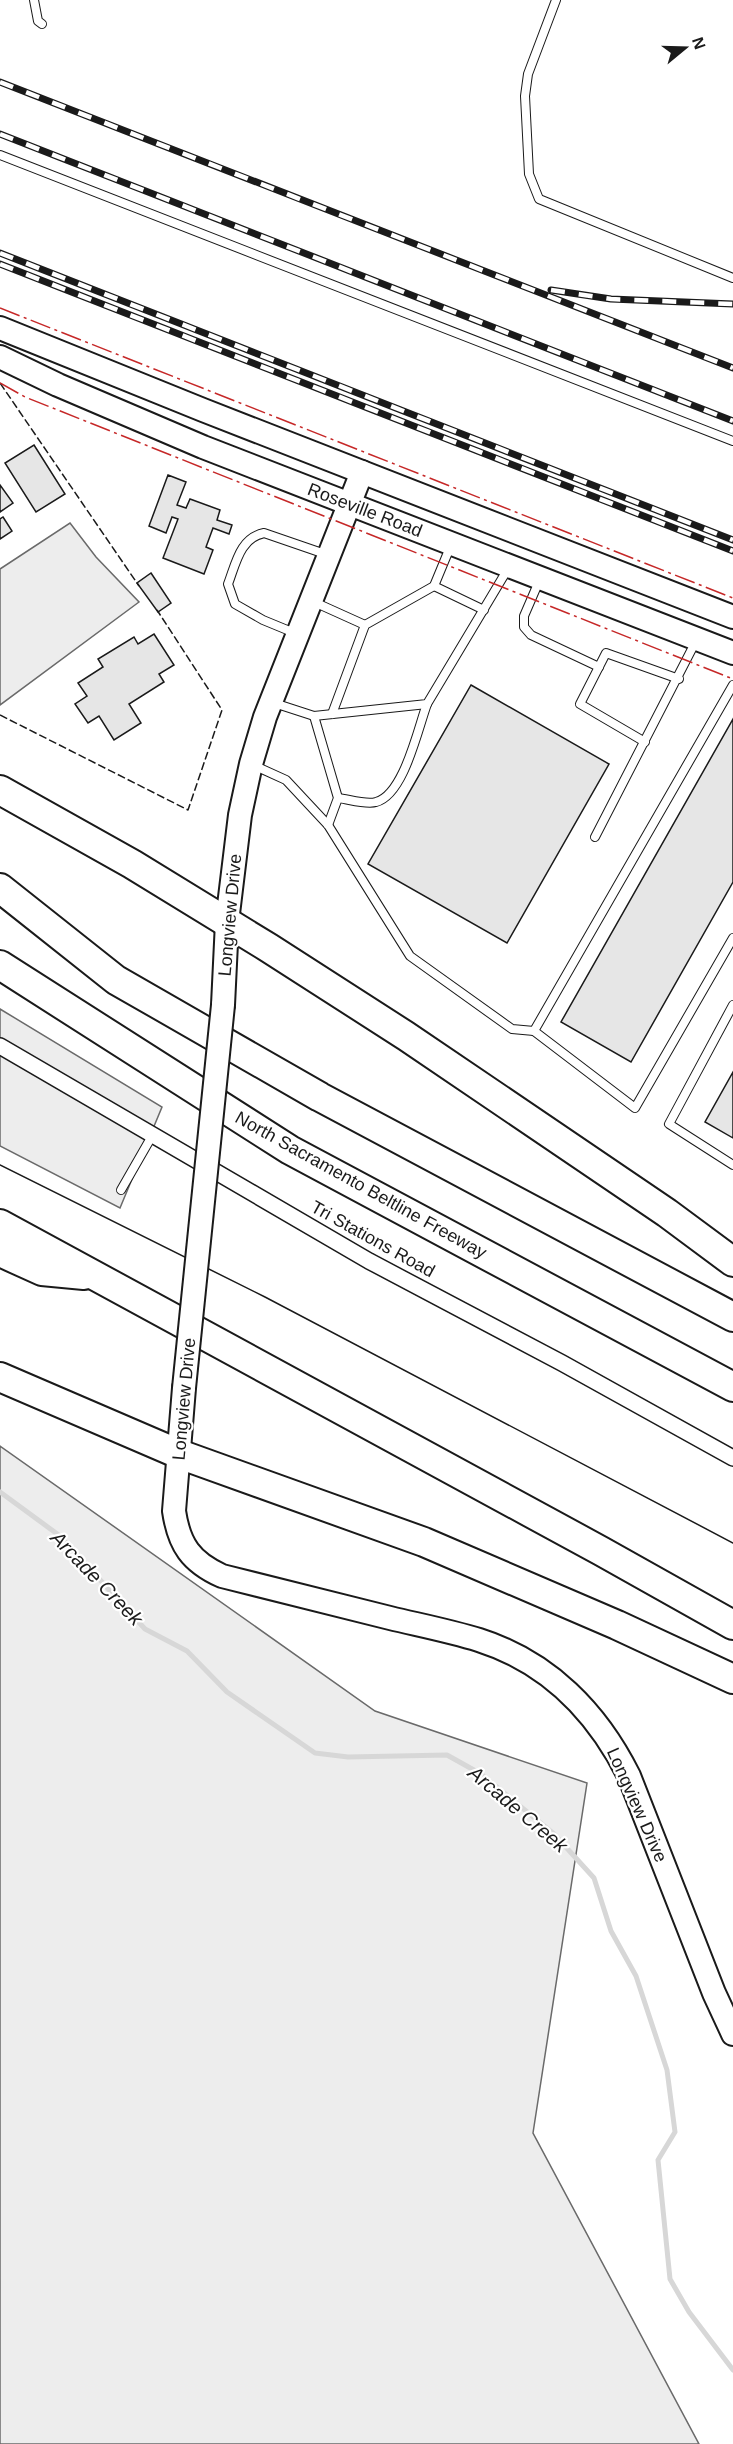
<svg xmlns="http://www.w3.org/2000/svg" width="733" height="2444" viewBox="0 0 733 2444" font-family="Helvetica,sans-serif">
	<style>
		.built { fill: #ededed; stroke: #6a6a6a; stroke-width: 1.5 }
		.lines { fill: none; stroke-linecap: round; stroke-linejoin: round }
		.stream { stroke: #d7d7d7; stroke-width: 5 }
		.building { fill: #e6e6e6; stroke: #1a1a1a; stroke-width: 1.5 }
		.lane-casing { stroke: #1a1a1a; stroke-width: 10 }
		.street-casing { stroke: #1a1a1a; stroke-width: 18 }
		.secondary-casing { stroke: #1a1a1a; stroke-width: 26 }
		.highway-casing { stroke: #1a1a1a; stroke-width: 32 }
		.lane { stroke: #fff; stroke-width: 8 }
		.street { stroke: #fff; stroke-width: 15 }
		.secondary { stroke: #fff; stroke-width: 22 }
		.highway { stroke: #fff; stroke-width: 28 }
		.tram { stroke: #1a1a1a; stroke-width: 1.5 }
		.rail-casing { stroke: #1a1a1a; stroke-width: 7 }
		.rail { stroke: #fff; stroke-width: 4.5; stroke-dasharray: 14; stroke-linecap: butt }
		.secondary-bridge-casing { stroke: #1a1a1a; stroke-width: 26; stroke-linecap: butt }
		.secondary-bridge { stroke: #fff; stroke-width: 22 }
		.fence { stroke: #1a1a1a; stroke-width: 1.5; stroke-dasharray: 8 3; stroke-linecap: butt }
		.power { stroke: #c62828; stroke-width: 1.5; stroke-dasharray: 21 4.5 3 4.5; stroke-linecap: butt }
		.labels { text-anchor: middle; stroke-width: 4.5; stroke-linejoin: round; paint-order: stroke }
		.street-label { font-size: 18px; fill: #1a1a1a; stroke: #fff }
		.water-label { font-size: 20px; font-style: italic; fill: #1a1a1a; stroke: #fff }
	</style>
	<rect width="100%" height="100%" fill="#fff"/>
	<g class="built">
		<polygon points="70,523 96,557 139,602 0,705 0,569"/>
		<polygon points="0,1009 162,1107 120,1208 0,1146"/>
		<polygon points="0,1446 375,1711 587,1783 533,2133 699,2444 0,2444"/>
	</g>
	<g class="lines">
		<polyline class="stream" points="0,1492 60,1536 145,1629 187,1651 227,1692 315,1753 348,1757 447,1755 481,1774 554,1834 594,1878 611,1931 636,1976 667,2070 675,2132 658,2160 670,2279 689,2312 733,2370"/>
	</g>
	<g class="building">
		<polygon points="34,445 65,494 36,512 5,463"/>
		<polygon points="168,475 186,482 177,505 186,508 190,499 220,510 217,520 232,525 229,534 213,528 206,547 213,550 204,574 163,558 178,519 172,517 166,533 149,526"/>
		<polygon points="0,485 13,503 0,512"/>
		<polygon points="3,517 12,531 0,539 0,519"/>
		<polygon points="151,573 171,603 158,612 137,583"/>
		<polygon points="154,634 174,665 159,674 164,682 129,704 141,723 114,740 99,716 88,723 75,704 87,696 78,683 103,667 98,659 134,637 138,644"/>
		<polygon points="471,685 609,764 507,943 368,864"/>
		<polygon points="733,719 733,882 631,1062 561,1022"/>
		<polygon points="733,1072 733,1138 705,1122"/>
	</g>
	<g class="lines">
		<g class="lane-casing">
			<g id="lane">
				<polyline points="34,0 38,21 42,24"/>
				<polyline points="556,0 528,74 525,96 529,174 539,199 733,278"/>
				<polyline points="0,155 733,441"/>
				<polyline points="540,579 524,616 524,627 531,635 599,667"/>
				<polyline points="434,586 484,610"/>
				<polyline points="314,602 365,625"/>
				<path d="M297,634L263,620L235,604L228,584C236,563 240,538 264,533L328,555"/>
				<polyline points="733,685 534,1031 635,1108 733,938"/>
				<polyline points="274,703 314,716 427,704 509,567"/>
				<polyline points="332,714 365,625 434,586 451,545"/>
				<polyline points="314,716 338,798 328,825"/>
				<polyline points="645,742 580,704 606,653 679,679"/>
				<polyline points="253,765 286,780 328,825 410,956 512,1029 534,1031"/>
				<path d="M338,798C348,799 366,805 376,802C404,795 418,728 427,704"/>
				<polyline points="595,837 696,641"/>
				<polyline points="733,1005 669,1124 733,1165"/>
				<polyline points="121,1190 152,1136"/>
			</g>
		</g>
		<g class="street-casing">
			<polyline id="street" points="0,1046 369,1261 562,1363 733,1458"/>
		</g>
		<g class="secondary-casing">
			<g id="secondary">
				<polyline points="0,328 203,410 733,617"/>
				<polyline points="0,357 58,385 203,447 733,653"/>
				<polyline points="223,1005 227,922 240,815 251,764 265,717 362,472"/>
				<path d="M184,1388L174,1511C179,1545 191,1562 222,1576C278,1590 334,1604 390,1618C419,1625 450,1631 479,1640C548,1662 597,1712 629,1776L714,1993L733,2034"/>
			</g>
		</g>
		<g class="highway-casing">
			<g id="highway">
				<polyline points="0,790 132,864 269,948 406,1036 667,1213 733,1262"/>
				<polyline points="0,888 116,980 320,1097 733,1317"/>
				<polyline points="0,965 290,1150 733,1387"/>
				<polyline points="0,1224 601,1551 733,1625"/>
				<polyline points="0,1252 42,1271 84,1275"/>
				<polyline points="0,1377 179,1454 424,1542 617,1625 733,1679"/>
			</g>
		</g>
		<use href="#lane" class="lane"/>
		<use href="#street" class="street"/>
		<use href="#secondary" class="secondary"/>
		<use href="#highway" class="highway"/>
		<polyline class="tram" points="0,1165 265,1297 733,1543"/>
		<g class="rail-casing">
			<g id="rail">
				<polyline points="0,82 733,368"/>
				<polyline points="0,134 733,421"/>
				<polyline points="0,253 733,540"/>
				<polyline points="0,264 733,551"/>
				<polyline points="551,290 611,299 733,304"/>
			</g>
		</g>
		<use href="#rail" class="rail"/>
		<g class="secondary-bridge-casing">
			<polyline id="secondary-bridge" points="184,1388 223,1005"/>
		</g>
		<use href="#secondary-bridge" class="secondary-bridge"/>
		<g class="fence">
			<polyline points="0,383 139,586"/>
			<polyline points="0,715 188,810 222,710 157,610"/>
		</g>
		<g class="power">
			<polyline points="0,308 733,598"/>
			<polyline points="0,383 25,397 733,679"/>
		</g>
	</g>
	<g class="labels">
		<g class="street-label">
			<text transform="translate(365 510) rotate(21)" y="6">Roseville Road</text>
			<text transform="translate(230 915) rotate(-85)" y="6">Longview Drive</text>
			<text transform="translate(361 1185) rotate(29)" y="6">North Sacramento Beltline Freeway</text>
			<text transform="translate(373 1239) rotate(29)" y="6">Tri Stations Road</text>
			<text transform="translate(184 1399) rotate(-85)" y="6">Longview Drive</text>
			<text transform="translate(637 1805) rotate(66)" y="6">Longview Drive</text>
		</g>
		<g class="water-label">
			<text transform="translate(97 1578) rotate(46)" y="7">Arcade Creek</text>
			<text transform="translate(518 1809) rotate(40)" y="7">Arcade Creek</text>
		</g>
	</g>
	<g transform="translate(685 48) rotate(71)" stroke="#ffffff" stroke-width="4.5" paint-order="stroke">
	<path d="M0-4.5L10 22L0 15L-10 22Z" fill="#1a1a1a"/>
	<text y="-9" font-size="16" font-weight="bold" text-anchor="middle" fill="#1a1a1a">N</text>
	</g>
</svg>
